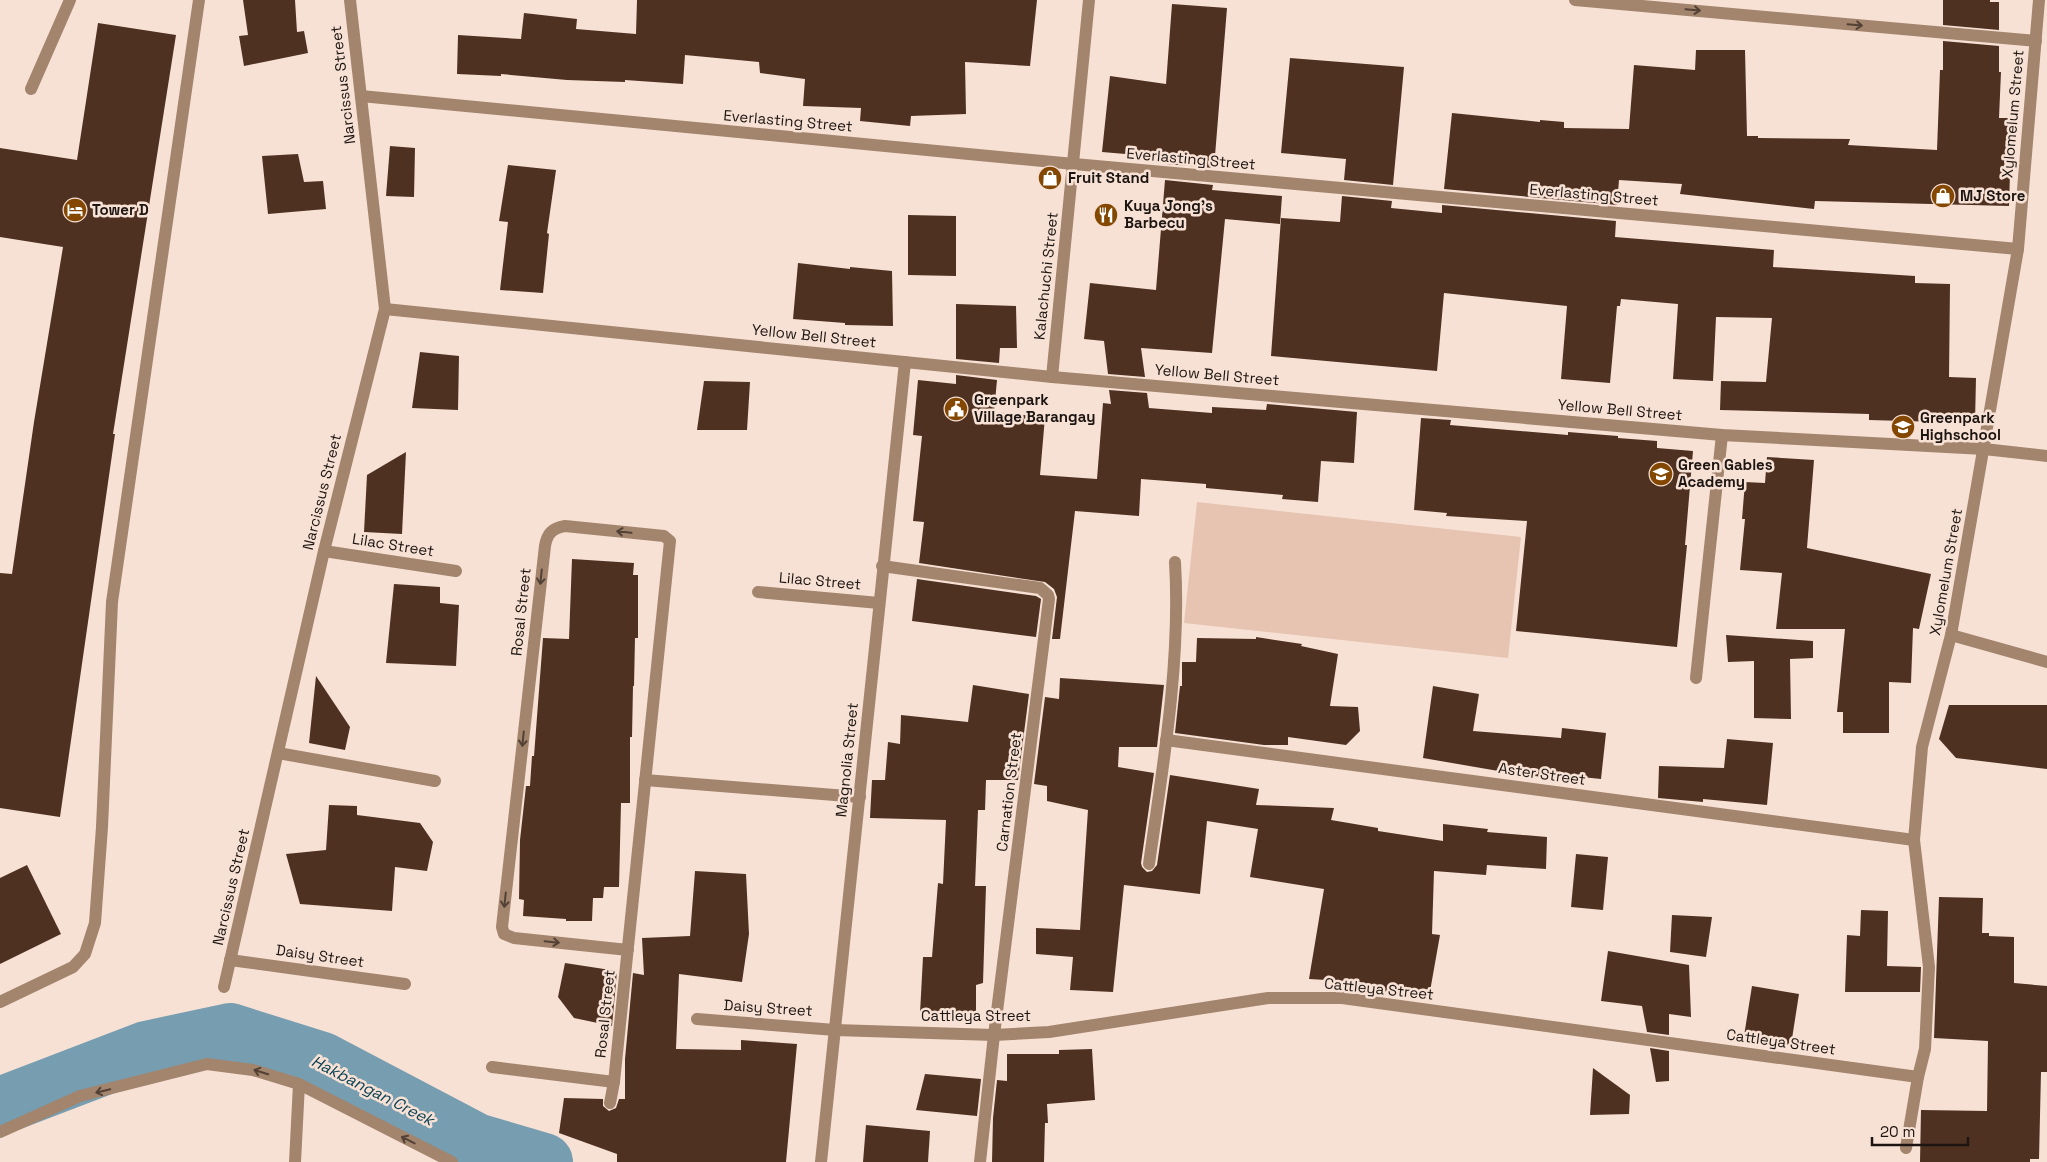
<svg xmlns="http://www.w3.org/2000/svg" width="2047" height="1162" viewBox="0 0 2047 1162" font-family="'Space Grotesk',sans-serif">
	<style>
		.green { fill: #e6c4b1 }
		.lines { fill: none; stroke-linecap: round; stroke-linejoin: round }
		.river { stroke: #769db0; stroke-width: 58 }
		.building { fill: #4f3121 }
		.minor { stroke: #a3846d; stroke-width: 12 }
		.oneway { stroke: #534136 }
		.labels { text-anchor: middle; stroke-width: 5; stroke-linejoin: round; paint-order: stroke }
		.street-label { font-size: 15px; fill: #1d1511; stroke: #f7e1d5 }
		.poi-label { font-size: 15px; font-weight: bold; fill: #1d1511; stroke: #f7e1d5; text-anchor: start }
		.water-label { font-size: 16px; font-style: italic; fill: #0b4257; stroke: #f7e1d5 }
	</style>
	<rect width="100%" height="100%" fill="#f7e1d5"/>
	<polygon class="green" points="1197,502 1521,537 1508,658 1184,623"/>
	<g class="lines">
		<polyline class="river" points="0,1106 146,1050 230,1032 322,1061 476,1142 544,1162"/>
	</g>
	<g class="building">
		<polygon points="243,0 295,0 297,32 304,31 308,53 244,66 239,36 248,35"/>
		<polygon points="637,0 1037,0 1030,66 965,62 966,114 911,116 910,126 860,121 861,108 803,106 805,79 760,73 759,62 685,55 683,84 625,80 625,82 567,80 501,74 501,76 457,74 458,35 521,39 524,13 577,19 576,29 636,34"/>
		<polygon points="1943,0 1990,0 1990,2 1999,2 1999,30 1943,25"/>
		<polygon points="1172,4 1227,8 1214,168 1166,164 1167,158 1161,157 1102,152 1110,76 1166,84"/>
		<polygon points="98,23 176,35 113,434 115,434 60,817 0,808 0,573 12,574 34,422 63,247 0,237 0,148 77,160"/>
		<polygon points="1943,41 1999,46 1999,72 2001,72 1999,118 2009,118 2008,141 2011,141 2009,206 1815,201 1814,209 1680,194 1682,184 1619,180 1617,205 1444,189 1452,113 1540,122 1540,120 1564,122 1564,128 1629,129 1634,65 1695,70 1696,50 1745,50 1747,136 1758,136 1758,138 1850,139 1848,145 1937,150 1940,70 1943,70"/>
		<polygon points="1290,58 1404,67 1393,185 1344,180 1346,159 1281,153"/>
		<polygon points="390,146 415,148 414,197 386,196"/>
		<polygon points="298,154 304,182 323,181 326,209 268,214 262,156"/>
		<polygon points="508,165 556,170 547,233 549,234 543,293 500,290 508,222 499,221"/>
		<polygon points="1165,180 1213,185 1212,190 1282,196 1280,224 1225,219 1212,353 1141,348 1145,377 1108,374 1104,341 1084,339 1090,283 1156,290"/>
		<polygon points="1342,196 1392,201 1391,208 1442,213 1442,205 1616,221 1615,237 1774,250 1773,267 1915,276 1915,283 1950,284 1949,377 1976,378 1975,423 1869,420 1869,414 1720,410 1721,381 1766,382 1772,318 1716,317 1713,381 1673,379 1678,304 1621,299 1620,306 1617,306 1610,383 1561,379 1567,306 1444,293 1437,371 1271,356 1281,218 1340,222"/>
		<polygon points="908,215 956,216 956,276 908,275"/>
		<polygon points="798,263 850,269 850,267 892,271 893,326 845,325 845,323 793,319"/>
		<polygon points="956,304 1016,306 1017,348 1000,348 999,363 956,359"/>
		<polygon points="420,352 459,356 458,410 412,408"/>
		<polygon points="956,375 997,380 994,412 1045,417 1040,475 1097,479 1103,403 1111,404 1109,390 1147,393 1149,408 1212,413 1212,407 1266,410 1267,404 1357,412 1354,463 1321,461 1318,502 1282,499 1283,495 1206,488 1206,484 1141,479 1139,516 1075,511 1060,639 1052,639 1057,597 1054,589 1045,582 919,563 924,522 913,521 922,436 913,435 918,380 956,384"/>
		<polygon points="704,381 750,382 747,430 697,430"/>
		<polygon points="1421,418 1451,420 1450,425 1568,435 1568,432 1618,436 1618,438 1657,441 1657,448 1693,451 1685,545 1687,545 1677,647 1516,631 1527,521 1446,516 1447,513 1414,510"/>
		<polygon points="406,452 402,534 364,532 367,475"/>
		<polygon points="1767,457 1814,460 1807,548 1931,574 1919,629 1913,628 1911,683 1889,682 1889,733 1843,733 1843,712 1837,712 1845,629 1776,629 1782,573 1740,570 1745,519 1742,519 1745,482 1765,483"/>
		<polygon points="572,559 634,563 633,575 638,575 638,638 635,638 634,686 633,686 632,737 630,737 630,803 621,803 619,887 604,887 603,898 593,898 592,921 566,921 566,919 523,916 524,900 519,899 520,840 526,786 530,786 532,756 534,756 543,638 569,639"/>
		<polygon points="917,579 1036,596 1041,599 1036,637 912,621"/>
		<polygon points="394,584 440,587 440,603 459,605 456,666 386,663"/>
		<polygon points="1726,635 1813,641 1813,658 1790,659 1791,719 1754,718 1754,661 1728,662"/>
		<polygon points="1256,637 1302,644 1301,646 1338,654 1330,706 1358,707 1360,731 1346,745 1288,737 1288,745 1264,745 1175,733 1180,686 1182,686 1182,662 1196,662 1197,638 1256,639"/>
		<polygon points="316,676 350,727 345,750 309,743"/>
		<polygon points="1060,678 1164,685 1157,747 1119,747 1118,767 1154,773 1141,863 1142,867 1147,872 1152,871 1157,865 1170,775 1259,789 1256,805 1334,808 1331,820 1378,828 1378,831 1443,841 1443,824 1488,829 1487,832 1547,837 1546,869 1487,865 1486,875 1434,871 1432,934 1440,935 1429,997 1360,988 1361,982 1309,979 1324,889 1250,877 1258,829 1207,821 1200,894 1124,885 1113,992 1070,990 1073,957 1036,954 1036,928 1080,930 1088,810 1047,801 1047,786 1034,784 1045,697 1059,699"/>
		<polygon points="973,685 1029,694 1018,780 986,780 985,810 978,810 975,886 986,886 983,983 976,985 976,1015 920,1013 923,957 932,957 938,883 943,884 946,820 870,818 872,780 885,780 888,742 900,744 901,715 968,722"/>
		<polygon points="1433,686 1479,694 1473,731 1561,738 1562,728 1606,733 1601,779 1543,773 1543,777 1510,773 1423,758"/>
		<polygon points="1949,705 2047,705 2047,769 1956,758 1939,739"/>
		<polygon points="1727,739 1773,743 1767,805 1703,799 1703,802 1658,798 1659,766 1724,768"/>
		<polygon points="329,805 357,806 357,815 420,823 433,842 427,871 395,867 392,911 300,904 286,854 326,850"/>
		<polygon points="1576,854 1608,857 1603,910 1571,907"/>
		<polygon points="27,865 61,934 0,964 0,878"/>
		<polygon points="695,871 746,874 749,934 742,982 679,974 676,1049 741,1050 741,1040 797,1044 786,1162 617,1162 617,1154 559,1133 564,1098 603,1099 603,1106 609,1111 616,1108 619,1099 625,1099 625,1059 633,973 644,975 642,938 690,936"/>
		<polygon points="1939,897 1983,898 1982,933 1989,933 1989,936 2014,937 2014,983 2047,986 2047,1072 2041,1072 2039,1159 2030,1159 2030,1162 1920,1162 1921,1110 1987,1111 1988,1041 1934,1038"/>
		<polygon points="1861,910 1888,911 1887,966 1921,967 1920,992 1845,992 1847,935 1860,936"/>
		<polygon points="1672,915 1712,917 1706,957 1670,952"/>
		<polygon points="1608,951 1689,965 1691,1017 1669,1014 1669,1035 1647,1032 1642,1006 1601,1001"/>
		<polygon points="565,963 617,971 612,1026 574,1018 558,997"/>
		<polygon points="1752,986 1799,994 1791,1045 1744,1036"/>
		<polygon points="1650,1048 1669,1051 1669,1081 1656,1082"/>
		<polygon points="1092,1049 1095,1100 1047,1104 1048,1123 1045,1123 1044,1162 992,1162 993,1118 997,1080 1007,1081 1007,1054 1059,1054 1059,1050"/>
		<polygon points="1593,1068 1630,1095 1629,1114 1590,1115"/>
		<polygon points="925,1074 981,1079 977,1116 916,1110"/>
		<polygon points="866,1125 930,1131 928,1162 863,1162"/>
	</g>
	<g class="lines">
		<g class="minor">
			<polyline points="1575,0 2036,41"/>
			<polyline points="31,89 70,0"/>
			<polyline points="361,96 1074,164 2018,249"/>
			<polyline points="385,309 1052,377 1722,435 1984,449 2047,456"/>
			<polyline points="1052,377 1089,0"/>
			<polyline points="324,551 456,571"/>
			<polyline points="882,566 1040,588 1048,595 1049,599 994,1035 980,1162"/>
			<polyline points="758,592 879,603"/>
			<polyline points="1951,635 2047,662"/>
			<polyline points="1696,678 1722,435"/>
			<polyline points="1166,740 1914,840"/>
			<polyline points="278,753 435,781"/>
			<polyline points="645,780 860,797"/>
			<path d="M1149,864C1163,766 1181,661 1175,562"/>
			<polyline points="230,960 405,984"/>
			<polyline points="224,987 324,551 385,309 350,0"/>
			<polyline points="0,1002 73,967 85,954 95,923 102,827 112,602 199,0"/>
			<polyline points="697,1019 835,1030 994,1035 1049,1032 1268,998 1342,998 1918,1077"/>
			<polyline points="492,1067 614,1082"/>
			<path d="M610,1103L614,1082L670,541L664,536L565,526C552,528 547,534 545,546L502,927L504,934L514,938L628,950"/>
			<polyline points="0,1132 80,1096 207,1064 253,1070 299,1084 452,1162"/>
			<polyline points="1906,1148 1918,1077 1925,1049 1929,967 1914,840 1922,747 1951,635 2018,249 2039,0"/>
			<polyline points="295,1162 299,1084"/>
			<polyline points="821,1162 905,362"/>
		</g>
	</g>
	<defs><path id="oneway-shaft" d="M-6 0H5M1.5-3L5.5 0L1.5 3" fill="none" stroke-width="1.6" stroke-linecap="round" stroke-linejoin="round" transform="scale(1.25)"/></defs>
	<g class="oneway">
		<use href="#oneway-shaft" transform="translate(1693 10) rotate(5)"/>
		<use href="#oneway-shaft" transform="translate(1855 25) rotate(5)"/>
		<use href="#oneway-shaft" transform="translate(624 532) rotate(-174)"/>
		<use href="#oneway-shaft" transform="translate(541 577) rotate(96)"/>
		<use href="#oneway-shaft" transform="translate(523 739) rotate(96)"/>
		<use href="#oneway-shaft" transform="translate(505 900) rotate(96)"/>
		<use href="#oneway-shaft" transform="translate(552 942) rotate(6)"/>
		<use href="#oneway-shaft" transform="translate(261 1072) rotate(-163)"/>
		<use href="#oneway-shaft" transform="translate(103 1091) rotate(166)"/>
		<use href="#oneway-shaft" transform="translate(408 1140) rotate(-153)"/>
	</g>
	<defs>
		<g id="shop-disc" transform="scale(1.25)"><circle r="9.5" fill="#834702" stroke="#f7e1d5"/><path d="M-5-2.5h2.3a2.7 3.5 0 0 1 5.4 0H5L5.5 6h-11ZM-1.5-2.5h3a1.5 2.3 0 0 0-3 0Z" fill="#fff"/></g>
		<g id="hotel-disc" transform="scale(1.25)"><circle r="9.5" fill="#834702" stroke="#f7e1d5"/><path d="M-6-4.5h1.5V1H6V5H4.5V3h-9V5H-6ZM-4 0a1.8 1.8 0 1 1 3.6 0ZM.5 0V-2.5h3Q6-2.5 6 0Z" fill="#fff"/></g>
		<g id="restaurant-disc" transform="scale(1.25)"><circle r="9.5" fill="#834702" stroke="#f7e1d5"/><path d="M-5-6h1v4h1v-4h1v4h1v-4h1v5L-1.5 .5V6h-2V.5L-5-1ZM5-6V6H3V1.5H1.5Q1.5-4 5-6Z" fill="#fff"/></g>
		<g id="civic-disc" transform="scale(1.25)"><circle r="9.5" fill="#834702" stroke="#f7e1d5"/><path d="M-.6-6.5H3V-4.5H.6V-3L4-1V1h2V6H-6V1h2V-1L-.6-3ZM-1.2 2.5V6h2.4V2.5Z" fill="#fff"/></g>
		<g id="school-disc" transform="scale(1.25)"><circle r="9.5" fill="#834702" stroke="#f7e1d5"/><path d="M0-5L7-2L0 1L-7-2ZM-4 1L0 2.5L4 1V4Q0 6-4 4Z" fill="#fff"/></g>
	</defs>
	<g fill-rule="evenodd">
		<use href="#shop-disc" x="1050" y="178"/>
		<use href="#shop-disc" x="1943" y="196"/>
		<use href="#hotel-disc" x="75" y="210"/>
		<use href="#restaurant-disc" x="1106" y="215"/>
		<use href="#civic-disc" x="956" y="409"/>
		<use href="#school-disc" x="1903" y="427"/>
		<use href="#school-disc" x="1661" y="474"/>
	</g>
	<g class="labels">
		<g class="street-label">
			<text transform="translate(343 85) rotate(-97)" y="5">Narcissus Street</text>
			<text transform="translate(2013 114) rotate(-85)" y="5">Xylomelum Street</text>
			<text transform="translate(788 121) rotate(5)" y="5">Everlasting Street</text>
			<text transform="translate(1191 159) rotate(5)" y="5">Everlasting Street</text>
			<text transform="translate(1594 195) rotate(5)" y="5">Everlasting Street</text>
			<text transform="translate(1046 276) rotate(-84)" y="5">Kalachuchi Street</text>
			<text transform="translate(814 336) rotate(6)" y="5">Yellow Bell Street</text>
			<text transform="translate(1217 375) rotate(5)" y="5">Yellow Bell Street</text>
			<text transform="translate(1620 410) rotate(5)" y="5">Yellow Bell Street</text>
			<text transform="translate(322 492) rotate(-76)" y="5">Narcissus Street</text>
			<text transform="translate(393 545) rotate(9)" y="5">Lilac Street</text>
			<text transform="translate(1946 572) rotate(-80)" y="5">Xylomelum Street</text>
			<text transform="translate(820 581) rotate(5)" y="5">Lilac Street</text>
			<text transform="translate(521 612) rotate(-84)" y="5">Rosal Street</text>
			<text transform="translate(847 760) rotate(-84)" y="5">Magnolia Street</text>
			<text transform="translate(1542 774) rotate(8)" y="5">Aster Street</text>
			<text transform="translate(1009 792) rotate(-83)" y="5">Carnation Street</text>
			<text transform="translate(231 887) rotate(-77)" y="5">Narcissus Street</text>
			<text transform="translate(320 956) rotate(8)" y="5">Daisy Street</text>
			<text transform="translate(1379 989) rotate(6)" y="5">Cattleya Street</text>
			<text transform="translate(768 1008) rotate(4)" y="5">Daisy Street</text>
			<text transform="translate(605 1014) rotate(-84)" y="5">Rosal Street</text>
			<text x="976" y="1021">Cattleya Street</text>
			<text transform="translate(1781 1042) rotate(8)" y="5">Cattleya Street</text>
		</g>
		<g class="poi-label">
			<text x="1068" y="183">Fruit Stand</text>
			<text x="1960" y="201">MJ Store</text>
			<text x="1124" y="211">Kuya Jong's<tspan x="1124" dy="17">Barbecu</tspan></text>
			<text x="92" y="215">Tower D</text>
			<text x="974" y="405">Greenpark<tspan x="974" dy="17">Village Barangay</tspan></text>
			<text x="1920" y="423">Greenpark<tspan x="1920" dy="17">Highschool</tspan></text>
			<text x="1678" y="470">Green Gables<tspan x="1678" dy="17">Academy</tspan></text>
		</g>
		<g class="water-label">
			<text transform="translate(373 1090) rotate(27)" y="6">Hakbangan Creek</text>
		</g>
	</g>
	<path d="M1872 1137v8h96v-8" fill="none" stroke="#1d1511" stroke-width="2.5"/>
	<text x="1880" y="1137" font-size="15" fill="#1d1511" stroke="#f7e1d5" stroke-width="4" paint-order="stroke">20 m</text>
</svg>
